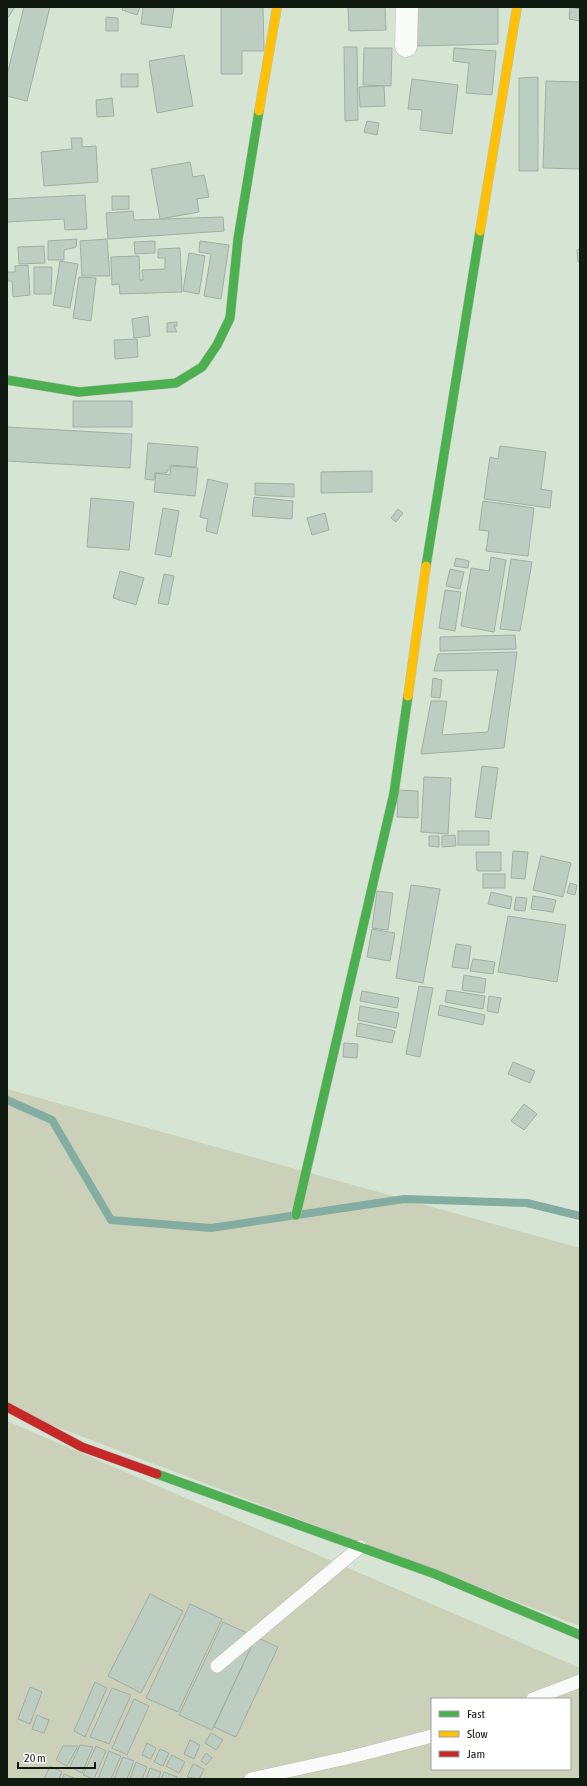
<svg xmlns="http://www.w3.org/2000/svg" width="587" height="1786" viewBox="0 0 587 1786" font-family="'Asap Condensed',sans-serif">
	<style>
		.green { fill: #cbd1b8; fill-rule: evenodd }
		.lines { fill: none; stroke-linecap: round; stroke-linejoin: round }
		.stream { stroke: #84ada1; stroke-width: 8 }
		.building { fill: #becdc1; stroke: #a2aea4 }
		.lane-casing { stroke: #b6c1b4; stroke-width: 14 }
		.street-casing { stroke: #b6c1b4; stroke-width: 23 }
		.fast-casing { stroke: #b6c1b4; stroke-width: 10 }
		.slow-casing { stroke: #b6c1b4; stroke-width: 10 }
		.jam-casing { stroke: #b6c1b4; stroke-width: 10 }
		.lane { stroke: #f9fbf9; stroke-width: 13 }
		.street { stroke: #f9fbf9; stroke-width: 22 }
		.fast { stroke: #4caf50; stroke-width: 9 }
		.slow { stroke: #ffc107; stroke-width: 9 }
		.jam { stroke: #c62828; stroke-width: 9 }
	</style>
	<rect width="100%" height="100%" fill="#d6e4d4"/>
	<g class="green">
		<polygon points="7,1089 580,1248 580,1626 7,1408"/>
		<path d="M7,1421L580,1668V1779H7ZM432,1699H570V1769H432Z"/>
	</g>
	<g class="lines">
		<polyline class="stream" points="7,1100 52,1120 111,1220 211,1228 404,1199 527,1203 580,1216"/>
	</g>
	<g class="building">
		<polygon points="7,7 15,7 7,19"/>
		<polygon points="24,7 50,7 27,101 7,96 7,75"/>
		<polygon points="123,7 140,7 137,15 122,10"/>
		<polygon points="143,7 174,7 171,28 141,24"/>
		<polygon points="221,7 263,7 264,51 242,51 242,74 221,74"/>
		<polygon points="348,7 385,7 386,30 349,31"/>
		<polygon points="417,7 498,7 498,44 417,46"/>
		<polygon points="570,7 580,9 580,21 569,19"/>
		<polygon points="106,17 118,18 118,31 106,31"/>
		<polygon points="344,47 357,47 358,120 345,121"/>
		<polygon points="364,48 392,48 391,86 363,85"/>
		<polygon points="454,48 496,51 492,95 466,93 469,63 453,61"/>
		<polygon points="184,55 193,106 157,113 149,61"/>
		<rect x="121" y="74" width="17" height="13"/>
		<polygon points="538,77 538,171 519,171 519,78"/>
		<polygon points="412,79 458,85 452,134 420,130 422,110 408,109"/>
		<polygon points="546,81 580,82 580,169 543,168"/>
		<polygon points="384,86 385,106 360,107 359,87"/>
		<polygon points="112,98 114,116 97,117 96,100"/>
		<polygon points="367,121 379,123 377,135 364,132"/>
		<polygon points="71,138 82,138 82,147 96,146 98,182 44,186 41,152 72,149"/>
		<polygon points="190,162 193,177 204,175 209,197 197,199 199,212 160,219 151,169"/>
		<polygon points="85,195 87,229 65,230 64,219 7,222 7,199"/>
		<polygon points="112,196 129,196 129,209 112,210"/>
		<polygon points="133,211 134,220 223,217 224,231 108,239 106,213"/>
		<polygon points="77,239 76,247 64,250 64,260 48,260 48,241"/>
		<polygon points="107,239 110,276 82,276 80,241"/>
		<polygon points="155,241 155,253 135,254 134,242"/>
		<polygon points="200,241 229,245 221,299 204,296 211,254 199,252"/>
		<polygon points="44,246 45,263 19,264 18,247"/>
		<polygon points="180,248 182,292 120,294 119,284 112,285 111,257 139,256 140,280 143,280 142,270 165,269 165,258 158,258 158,249"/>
		<polygon points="580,249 580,262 578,262 577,250"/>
		<polygon points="189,253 205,256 199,294 183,291"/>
		<polygon points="60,261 78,264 70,308 53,305"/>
		<polygon points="28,265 30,295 13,297 12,281 8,281 7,272 15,272 15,266"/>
		<polygon points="34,267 52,267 51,294 34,294"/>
		<polygon points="79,277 96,278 91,321 73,318"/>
		<polygon points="148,316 150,336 134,338 132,319"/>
		<polygon points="177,322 177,326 174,326 177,332 167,332 167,323"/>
		<polygon points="137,339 138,357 115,359 114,340"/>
		<rect x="73" y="401" width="59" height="26"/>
		<polygon points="7,427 132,434 130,468 7,461"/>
		<polygon points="148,443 198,447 196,467 170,465 170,470 167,470 167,473 155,473 154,480 145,479"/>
		<polygon points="500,446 546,452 541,489 552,491 550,508 484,499 490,457 498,459"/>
		<polygon points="171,466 198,468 195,496 154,492 156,473 170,475"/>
		<polygon points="372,471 372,492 321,493 321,472"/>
		<polygon points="208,479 228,484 217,534 206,531 208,519 200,517"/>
		<polygon points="255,483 294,484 294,497 255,495"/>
		<polygon points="254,497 293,501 292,519 252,516"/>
		<polygon points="91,498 134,502 129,550 87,547"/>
		<polygon points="483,501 534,508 528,556 486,551 489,531 479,530"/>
		<polygon points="163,508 179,511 171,557 155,554"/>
		<polygon points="398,509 403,513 396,522 391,518"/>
		<polygon points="325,513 329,530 312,535 307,518"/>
		<polygon points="491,557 506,560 494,632 461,626 471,568 489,571"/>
		<polygon points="456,558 469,561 468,568 454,566"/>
		<polygon points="511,559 532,562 520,631 500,629"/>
		<polygon points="450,569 464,572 460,589 446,586"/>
		<polygon points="120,571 144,578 136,605 113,598"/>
		<polygon points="164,574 174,576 168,605 158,603"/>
		<polygon points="445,590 461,592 455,631 439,628"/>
		<polygon points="515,635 516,649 440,651 440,637"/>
		<polygon points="517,652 504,748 421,754 431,701 447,701 442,735 488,732 498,670 434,671 438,654"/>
		<polygon points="433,678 442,680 440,698 431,697"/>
		<polygon points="482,766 498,768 491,819 475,817"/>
		<polygon points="424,777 451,778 448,834 421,832"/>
		<polygon points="398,790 418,791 418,818 397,817"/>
		<rect x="458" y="831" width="31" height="14"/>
		<polygon points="455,835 456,846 442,847 442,836"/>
		<polygon points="429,836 439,836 439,847 429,846"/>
		<polygon points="513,851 528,852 525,879 511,878"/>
		<polygon points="476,852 501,852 501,871 477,871"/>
		<polygon points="541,856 571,863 563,897 533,890"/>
		<rect x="483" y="874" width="22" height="14"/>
		<polygon points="570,883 577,885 575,895 567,893"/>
		<polygon points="411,885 440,889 423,983 396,978"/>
		<polygon points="377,891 393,893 388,930 372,928"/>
		<polygon points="491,892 512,897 510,909 488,904"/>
		<polygon points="533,896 556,900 553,912 531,909"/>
		<polygon points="516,897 527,898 525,911 514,910"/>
		<polygon points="508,916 566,925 557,982 498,972"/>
		<polygon points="372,929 395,933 390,961 367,957"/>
		<polygon points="456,944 471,946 468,969 452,967"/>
		<polygon points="473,959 495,962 493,974 470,971"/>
		<polygon points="464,975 486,979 484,993 462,990"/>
		<polygon points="419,986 433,988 420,1057 406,1054"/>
		<polygon points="447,990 485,996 483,1009 445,1002"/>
		<polygon points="362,991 399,998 397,1008 360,1001"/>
		<polygon points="489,996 501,998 498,1013 487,1011"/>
		<polygon points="440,1005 485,1015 483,1025 438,1015"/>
		<polygon points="360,1006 399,1013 396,1028 358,1020"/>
		<polygon points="358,1023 395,1031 392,1043 356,1036"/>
		<polygon points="344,1043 358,1044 357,1058 343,1057"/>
		<polygon points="513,1062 535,1071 530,1083 508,1074"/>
		<polygon points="524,1104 537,1114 524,1130 511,1121"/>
		<polygon points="150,1594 183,1611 141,1693 108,1676"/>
		<polygon points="190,1604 222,1619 178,1712 146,1698"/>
		<polygon points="223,1622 256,1637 212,1730 179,1715"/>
		<polygon points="256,1637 278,1647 236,1737 214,1727"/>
		<polygon points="95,1682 107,1688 85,1737 74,1731"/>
		<polygon points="30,1687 42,1692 30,1724 18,1719"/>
		<polygon points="112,1688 131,1695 109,1744 90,1737"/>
		<polygon points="134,1699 149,1706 127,1755 112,1748"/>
		<polygon points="37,1715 49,1720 44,1733 32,1729"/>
		<polygon points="211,1733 223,1740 216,1750 205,1743"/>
		<polygon points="190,1740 200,1745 194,1759 184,1754"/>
		<polygon points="147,1743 156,1748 151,1759 142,1755"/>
		<polygon points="80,1745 93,1747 82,1773 70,1767"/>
		<polygon points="63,1746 78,1746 67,1766 56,1760"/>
		<polygon points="96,1746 106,1751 94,1779 83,1775"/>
		<polygon points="160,1749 169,1753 163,1766 154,1762"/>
		<polygon points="109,1751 121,1756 111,1779 98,1779"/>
		<polygon points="206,1753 212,1758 206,1765 201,1761"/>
		<polygon points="172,1755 185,1762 179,1773 166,1766"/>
		<polygon points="123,1757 134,1761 127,1779 114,1779"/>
		<polygon points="136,1762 147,1767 142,1779 130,1779"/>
		<polygon points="193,1764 204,1769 199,1779 187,1777"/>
		<polygon points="50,1766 62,1772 59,1779 44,1779"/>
		<polygon points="150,1768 161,1772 158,1779 146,1779"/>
		<polygon points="164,1772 177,1777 176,1779 161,1779"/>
		<polygon points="64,1774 76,1779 62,1779"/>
	</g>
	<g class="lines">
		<g class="lane-casing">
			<g id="lane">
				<polyline points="217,1666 360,1547"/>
				<polyline points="533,1699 580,1681"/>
				<polyline points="251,1779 351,1757 432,1736"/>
			</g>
		</g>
		<g class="street-casing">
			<polyline id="street" points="406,46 407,7"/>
		</g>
		<g class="fast-casing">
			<g id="fast">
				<polyline points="7,380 79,392 176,383 202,367 217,345 230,318 238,239 259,111"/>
				<polyline points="426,566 480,231"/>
				<polyline points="296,1215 394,793 408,696"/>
				<polyline points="157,1474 435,1574 580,1635"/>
			</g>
		</g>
		<g class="slow-casing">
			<g id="slow">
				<polyline points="259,111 277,7"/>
				<polyline points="480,231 517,7"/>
				<polyline points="408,696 426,566"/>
			</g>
		</g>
		<g class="jam-casing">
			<polyline id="jam" points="7,1407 82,1447 157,1474"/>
		</g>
		<use href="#lane" class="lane"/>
		<use href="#street" class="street"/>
		<use href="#fast" class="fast"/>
		<use href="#slow" class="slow"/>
		<use href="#jam" class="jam"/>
	</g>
	<rect width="587" height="1786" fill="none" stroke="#111a10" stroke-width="16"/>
	<rect x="431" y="1698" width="140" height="72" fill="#ffffff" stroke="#a0a39f"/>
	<rect x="439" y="1711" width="20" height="6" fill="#4caf50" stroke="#a0a39f"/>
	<text x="467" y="1718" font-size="12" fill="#111a10">Fast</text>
	<rect x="439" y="1731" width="20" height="6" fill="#ffc107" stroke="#a0a39f"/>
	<text x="467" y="1738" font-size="12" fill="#111a10">Slow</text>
	<rect x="439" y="1751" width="20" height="6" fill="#c62828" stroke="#a0a39f"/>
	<text x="467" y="1758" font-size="12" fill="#111a10">Jam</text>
	<path d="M18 1762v6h77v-6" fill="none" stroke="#111a10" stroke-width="2"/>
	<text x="24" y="1762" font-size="12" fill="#111a10" stroke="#ffffff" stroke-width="3" paint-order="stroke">20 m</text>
</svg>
